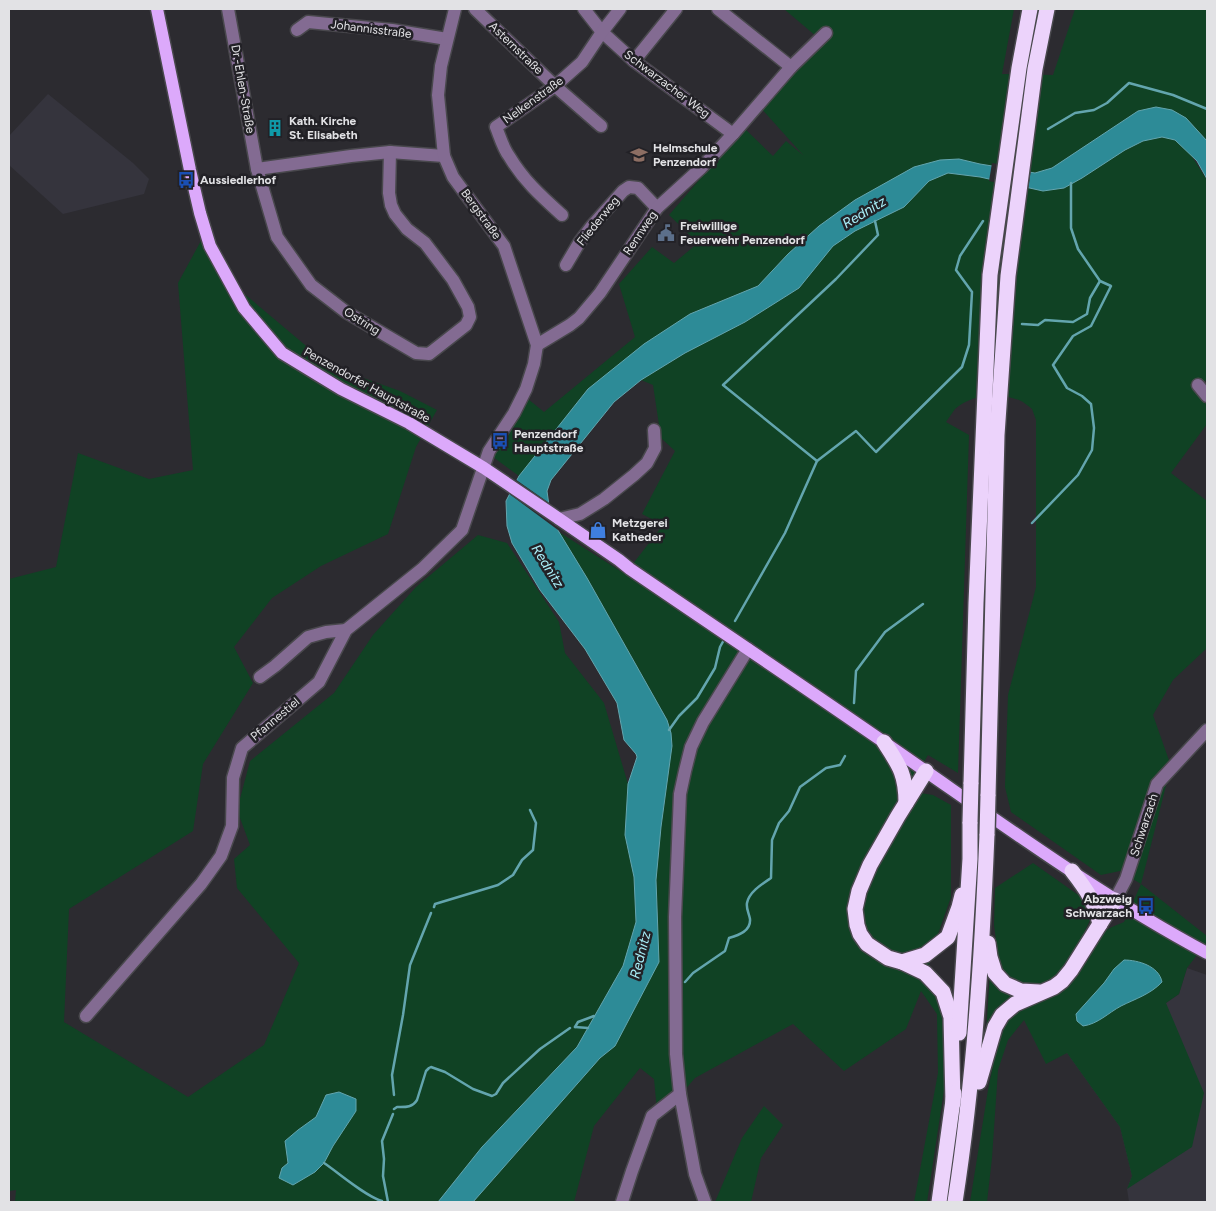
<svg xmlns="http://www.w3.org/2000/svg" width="1216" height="1211" viewBox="0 0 1216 1211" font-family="Figtree,sans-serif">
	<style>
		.built { fill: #35343d }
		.green { fill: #104224 }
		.water { fill: #2d8b97; stroke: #63a5ae }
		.pier { fill: #2c2b30 }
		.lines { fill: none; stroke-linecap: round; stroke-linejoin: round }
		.stream { stroke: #63a5ae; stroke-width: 2.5 }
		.minor-casing { stroke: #49484d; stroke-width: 15 }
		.major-casing { stroke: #49484d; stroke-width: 15 }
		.highway-casing { stroke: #49484d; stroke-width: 18 }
		.minor { stroke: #836b92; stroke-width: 12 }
		.major { stroke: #dca9fb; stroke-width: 12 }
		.highway { stroke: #ecd3fb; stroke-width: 15 }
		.highway-bridge-casing { stroke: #49484d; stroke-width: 18; stroke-linecap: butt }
		.highway-bridge { stroke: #ecd3fb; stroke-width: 15 }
		.labels { text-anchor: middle; stroke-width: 5; stroke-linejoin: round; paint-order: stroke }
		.street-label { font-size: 12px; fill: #e2e2e5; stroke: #222126 }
		.poi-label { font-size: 12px; font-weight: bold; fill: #e2e2e5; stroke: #222126; text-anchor: start }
		.water-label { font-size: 14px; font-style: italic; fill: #a9eff9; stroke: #222126 }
	</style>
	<rect width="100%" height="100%" fill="#2c2b30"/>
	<g class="built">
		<polygon points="48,94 133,163 149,179 144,194 63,214 9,165 9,136"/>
		<polygon points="1187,968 1207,975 1207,1202 1129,1202 1127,1189 1132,1176 1120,1127 1067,1053 1166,1003 1179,994"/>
	</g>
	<g class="green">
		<polygon points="784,9 1014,9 1002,74 1053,75 1075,9 1207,9 1207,141 1186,118 1138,111 1052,168 1035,173 980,164 959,159 855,200 819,226 788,254 758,286 690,314 588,389 519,476 493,457 528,399 544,412 635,337 619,284 652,247 674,263 698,243 669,215 744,128 773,156 786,141 803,155 760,107 823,42"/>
		<path d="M1162,137L1175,140L1191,155L1207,180V380L1199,383L1207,393V424L1171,473L1207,501V648L1173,680L1153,715L1171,766L1141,884L1207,936V942L1187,968L1179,994L1166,1003L1204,1093L1192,1147L1127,1189L1132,1176L1120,1127L1067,1053L1046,1064L1024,1020L1008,1040L998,1070L992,1158L987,1202H970L988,1090L997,1046L986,1034L990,972L999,963L994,925L995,888L1033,863L1084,899L1090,920L1078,946L1112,927L1124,922L1141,884L1120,871L1101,875L1011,812L1005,787L1008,695L1036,587V420L1032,409C1028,406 1024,402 1019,400C998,392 972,394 955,409C952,413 949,418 946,422L969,435L958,773L928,755L908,791L933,795L951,805V897L938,934L924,983L942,1004L946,1077L927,1202H914L938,1073L937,1014L921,991L906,1029L844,1071L793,1024L695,1078L658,1121L654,1079L640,1068L594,1126L574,1202H473L600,1058L615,1046L658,927L656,880L661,827L672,746L671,733L667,720L587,578L559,532L625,574L663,525L642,514L675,451L661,438L653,385L641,380L685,353L745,322L799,288L833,246L855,231L904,207L929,181L948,173L980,177L1043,191L1064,188L1082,178L1125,150L1143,141Z"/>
		<polygon points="203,237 225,281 247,296 330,366 400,391 437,410 416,447 388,534 321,566 272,598 234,647 253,683 203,764 193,831 69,909 64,1022 188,1097 264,1045 299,963 237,888 234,859 250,845 237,810 250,761 334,693 373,635 416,587 478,535 507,543 559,622 565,653 604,703 628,784 625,835 634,877 636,922 623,966 577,1047 482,1147 438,1202 15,1202 16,1190 9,1191 9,579 56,567 78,453 149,479 193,470 178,283"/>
		<polygon points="764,1106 783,1125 761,1158 751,1202 715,1202 742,1138"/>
	</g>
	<g class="water">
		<polygon points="1156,107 1172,110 1186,118 1207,141 1207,179 1197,161 1175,140 1162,137 1143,141 1125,150 1082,178 1064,188 1043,191 980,177 948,173 929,181 904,207 855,231 833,246 799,288 745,322 685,353 641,380 614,402 551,480 547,491 550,513 559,532 587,578 667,720 671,733 672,746 661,827 656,880 659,962 615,1046 600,1058 473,1202 438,1202 482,1147 577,1047 623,966 636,922 634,877 625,835 628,784 637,757 636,754 624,740 617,703 585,649 540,590 512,543 507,526 506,501 519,476 588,389 644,344 690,314 758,286 788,254 819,226 855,200 914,167 940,160 959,159 980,164 1035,173 1052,168 1138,111"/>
		<path d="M1124,960C1138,960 1159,966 1162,982C1151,994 1135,999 1121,1006C1108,1013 1098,1024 1083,1026L1077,1021L1076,1014L1104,983L1114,969Z"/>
		<polygon points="339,1092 356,1099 356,1111 333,1146 324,1163 315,1172 293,1185 279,1178 282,1168 288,1163 285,1141 298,1130 316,1117 326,1095"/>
	</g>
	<g class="pier">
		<polygon points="992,163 1031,169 1028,190 989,181"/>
		<polygon points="515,479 552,505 552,512 562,533 508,493"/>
	</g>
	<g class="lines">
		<g class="stream">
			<polyline points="1048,129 1075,113 1094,110 1107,103 1129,83 1173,95 1207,109"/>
			<polyline points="1022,324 1038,325 1045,320 1073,322 1087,314 1090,298 1100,281"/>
			<polyline points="817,461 723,385 836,279 878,235 875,221"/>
			<polyline points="1032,523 1078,475 1092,450 1094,428 1091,404 1082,396 1067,388 1053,365 1073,336 1091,326 1111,286 1100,281 1078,249 1071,228 1071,183"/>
			<polyline points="735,621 785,533 817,461 856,431 876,452 962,367 969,345 972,292 956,270 960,256 983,221"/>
			<polyline points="854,703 856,671 885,632 923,604"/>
			<polyline points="669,730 679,716 697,698 715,668 720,647 725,638"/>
			<polyline points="434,907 435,904 498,885 513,875 522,860 533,850 536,823 530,810"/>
			<path d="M685,982L693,973L725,951L729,938C739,935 751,931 750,919C749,913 746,909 747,903C749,892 762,884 771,878L772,840L779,823L789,811L800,787L826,768L840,765L845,756"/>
			<polyline points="575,1027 588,1028"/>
			<polyline points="575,1027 578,1022 594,1016"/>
			<polyline points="394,1095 392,1075 403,1015 410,965 431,913"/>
			<path d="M394,1109L397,1107C405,1107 412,1108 417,1100L426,1071L429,1068L431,1067L445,1072L473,1089L492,1096L496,1094L503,1083L540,1049L570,1028"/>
			<path d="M324,1163C339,1173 365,1196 382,1201"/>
			<polyline points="388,1202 383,1176 384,1159 382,1141 393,1114"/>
		</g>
		<g class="minor-casing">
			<g id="minor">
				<polyline points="228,9 257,169 277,237 311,285 346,312 416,353 429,354 466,325 470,317 468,307 453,280 425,243 407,229 395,214 391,205 389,193 390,152"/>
				<polyline points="475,9 555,86 601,126"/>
				<polyline points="584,9 602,32 634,61 733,134"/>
				<polyline points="718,9 791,67"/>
				<polyline points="297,30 308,22 392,30 447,39"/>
				<polyline points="634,61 676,9"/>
				<polyline points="257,169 351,156 390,152 444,156"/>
				<path d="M562,215C541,196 524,181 509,156C503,148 500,137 496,127L555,86L582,62L602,32L620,9"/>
				<polyline points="566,265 579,243 591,227 623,191 629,187 638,188 657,208"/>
				<polyline points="537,345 570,325 579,318 600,293 657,208 701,168 733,134 791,67 826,33"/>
				<polyline points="1198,385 1207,396"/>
				<polyline points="559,519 580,514 604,499 634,475 647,463 655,448 654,430"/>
				<polyline points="260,677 275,666 308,637 326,632 346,630"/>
				<polyline points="1115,900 1126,879 1157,784 1207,730"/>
				<polyline points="86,1016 201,884 221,856 232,826 233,778 242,748 319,682 346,630 422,569 462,530 489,451 514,413 526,389 534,364 537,345 504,246 453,177 444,156 438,95 441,66 455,9"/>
				<polyline points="622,1202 632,1171 652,1116 680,1094"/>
				<polyline points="705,1202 695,1174 680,1094 676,1054 675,917 680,794 685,771 691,747 703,722 748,649"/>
			</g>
		</g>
		<g class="major-casing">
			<path id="major" d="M157,9L190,170L200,213L210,246L244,308L282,353L341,389L409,423L484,468L552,514L619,560L630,569C728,636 827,702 924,770C1016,834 1108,900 1207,953"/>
		</g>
		<g class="highway-casing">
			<g id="highway">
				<path d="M884,742C899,765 906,774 906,803"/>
				<polyline points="926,771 898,816 870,865 859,891 855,909 857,925 860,934 867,944 888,958 902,962 925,973 943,992 951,1017 953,1103"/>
				<polyline points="971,784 976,603 990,275 1019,68 1030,9"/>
				<polyline points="988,796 997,435 1008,276 1035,69 1047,9"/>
				<path d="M1072,871C1086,889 1095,902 1100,924"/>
				<polyline points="988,943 990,957 995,973 1005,984 1021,991 1039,992"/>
				<polyline points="902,962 925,955 948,937 959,907 962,895"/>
				<polyline points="959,1033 970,859 970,822"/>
				<polyline points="979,1082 995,1027 1002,1015 1015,1004 1054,987 1062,981 1071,970 1115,900"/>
				<polyline points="939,1202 954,1093"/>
				<path d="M955,1202C974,1080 982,957 987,834"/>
			</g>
		</g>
		<use href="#minor" class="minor"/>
		<use href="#major" class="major"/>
		<use href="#highway" class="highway"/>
		<g class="highway-bridge-casing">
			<g id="highway-bridge">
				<polyline points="970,822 971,784"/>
				<polyline points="987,834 988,796"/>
			</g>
		</g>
		<use href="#highway-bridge" class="highway-bridge"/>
	</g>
	<defs>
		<g id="building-bare" transform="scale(1.35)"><path d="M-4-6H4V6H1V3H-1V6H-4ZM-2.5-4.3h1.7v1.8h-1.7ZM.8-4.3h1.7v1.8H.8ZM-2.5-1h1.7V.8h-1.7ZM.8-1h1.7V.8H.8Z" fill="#0f9aa8" stroke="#222126" stroke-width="2.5" paint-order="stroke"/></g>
		<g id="school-bare" transform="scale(1.35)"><path d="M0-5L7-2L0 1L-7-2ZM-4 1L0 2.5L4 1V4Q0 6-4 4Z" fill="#8d6e63" stroke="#222126" stroke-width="2.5" paint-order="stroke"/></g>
		<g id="bus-bare" transform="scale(1.35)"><path d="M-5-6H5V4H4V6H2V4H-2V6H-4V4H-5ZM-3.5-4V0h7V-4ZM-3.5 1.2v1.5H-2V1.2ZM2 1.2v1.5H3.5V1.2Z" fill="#1a4fb4" stroke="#222126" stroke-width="2.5" paint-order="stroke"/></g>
		<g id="civic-bare" transform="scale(1.35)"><path d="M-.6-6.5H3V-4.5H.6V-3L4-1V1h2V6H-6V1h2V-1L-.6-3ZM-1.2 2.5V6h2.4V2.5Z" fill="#5c6f8a" stroke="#222126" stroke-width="2.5" paint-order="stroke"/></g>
		<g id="shop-bare" transform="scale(1.35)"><path d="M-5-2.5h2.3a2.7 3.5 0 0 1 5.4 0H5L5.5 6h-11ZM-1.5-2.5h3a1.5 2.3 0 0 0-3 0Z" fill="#3f7fe0" stroke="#222126" stroke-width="2.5" paint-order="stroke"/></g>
	</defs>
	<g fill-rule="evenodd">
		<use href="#building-bare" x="275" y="128"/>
		<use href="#school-bare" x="639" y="155"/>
		<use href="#bus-bare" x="186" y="180"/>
		<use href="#civic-bare" x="666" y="233"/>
		<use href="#bus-bare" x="500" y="441"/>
		<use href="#shop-bare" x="598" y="530"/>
		<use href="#bus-bare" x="1146" y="906"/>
	</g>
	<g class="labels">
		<g class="street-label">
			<text transform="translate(371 29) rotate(7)" y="4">Johannisstraße</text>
			<text transform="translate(516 48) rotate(44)" y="4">Asternstraße</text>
			<text transform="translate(667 84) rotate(37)" y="4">Schwarzacher Weg</text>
			<text transform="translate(243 89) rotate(80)" y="4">Dr.-Ehlen-Straße</text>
			<text transform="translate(533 100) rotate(-36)" y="4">Nelkenstraße</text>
			<text transform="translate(481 214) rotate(54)" y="4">Bergstraße</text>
			<text transform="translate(598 221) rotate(-51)" y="4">Fliederweg</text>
			<text transform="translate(640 233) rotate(-56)" y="4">Rennweg</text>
			<text transform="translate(362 321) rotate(32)" y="4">Ostring</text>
			<text transform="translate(367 385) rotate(29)" y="4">Penzendorfer Hauptstraße</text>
			<text transform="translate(275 719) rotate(-40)" y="4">Pfannestiel</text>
			<text transform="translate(1144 825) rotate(-72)" y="4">Schwarzach</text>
		</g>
		<g class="poi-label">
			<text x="289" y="125">Kath. Kirche<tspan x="289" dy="14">St. Elisabeth</tspan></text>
			<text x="653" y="152">Helmschule<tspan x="653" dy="14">Penzendorf</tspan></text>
			<text x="200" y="184">Aussiedlerhof</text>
			<text x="680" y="230">Freiwillige<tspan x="680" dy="14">Feuerwehr Penzendorf</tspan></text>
			<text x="514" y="438">Penzendorf<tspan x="514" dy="14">Hauptstraße</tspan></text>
			<text x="612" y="527">Metzgerei<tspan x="612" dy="14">Katheder</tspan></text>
			<text x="1132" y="903" text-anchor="end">Abzweig<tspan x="1132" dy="14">Schwarzach</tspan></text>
		</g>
		<g class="water-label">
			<text transform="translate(864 212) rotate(-31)" y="5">Rednitz</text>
			<text transform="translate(548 566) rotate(58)" y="5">Rednitz</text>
			<text transform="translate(640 955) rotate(-76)" y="5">Rednitz</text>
		</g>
	</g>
	<rect width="1216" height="1211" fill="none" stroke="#e2e2e5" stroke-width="20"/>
</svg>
